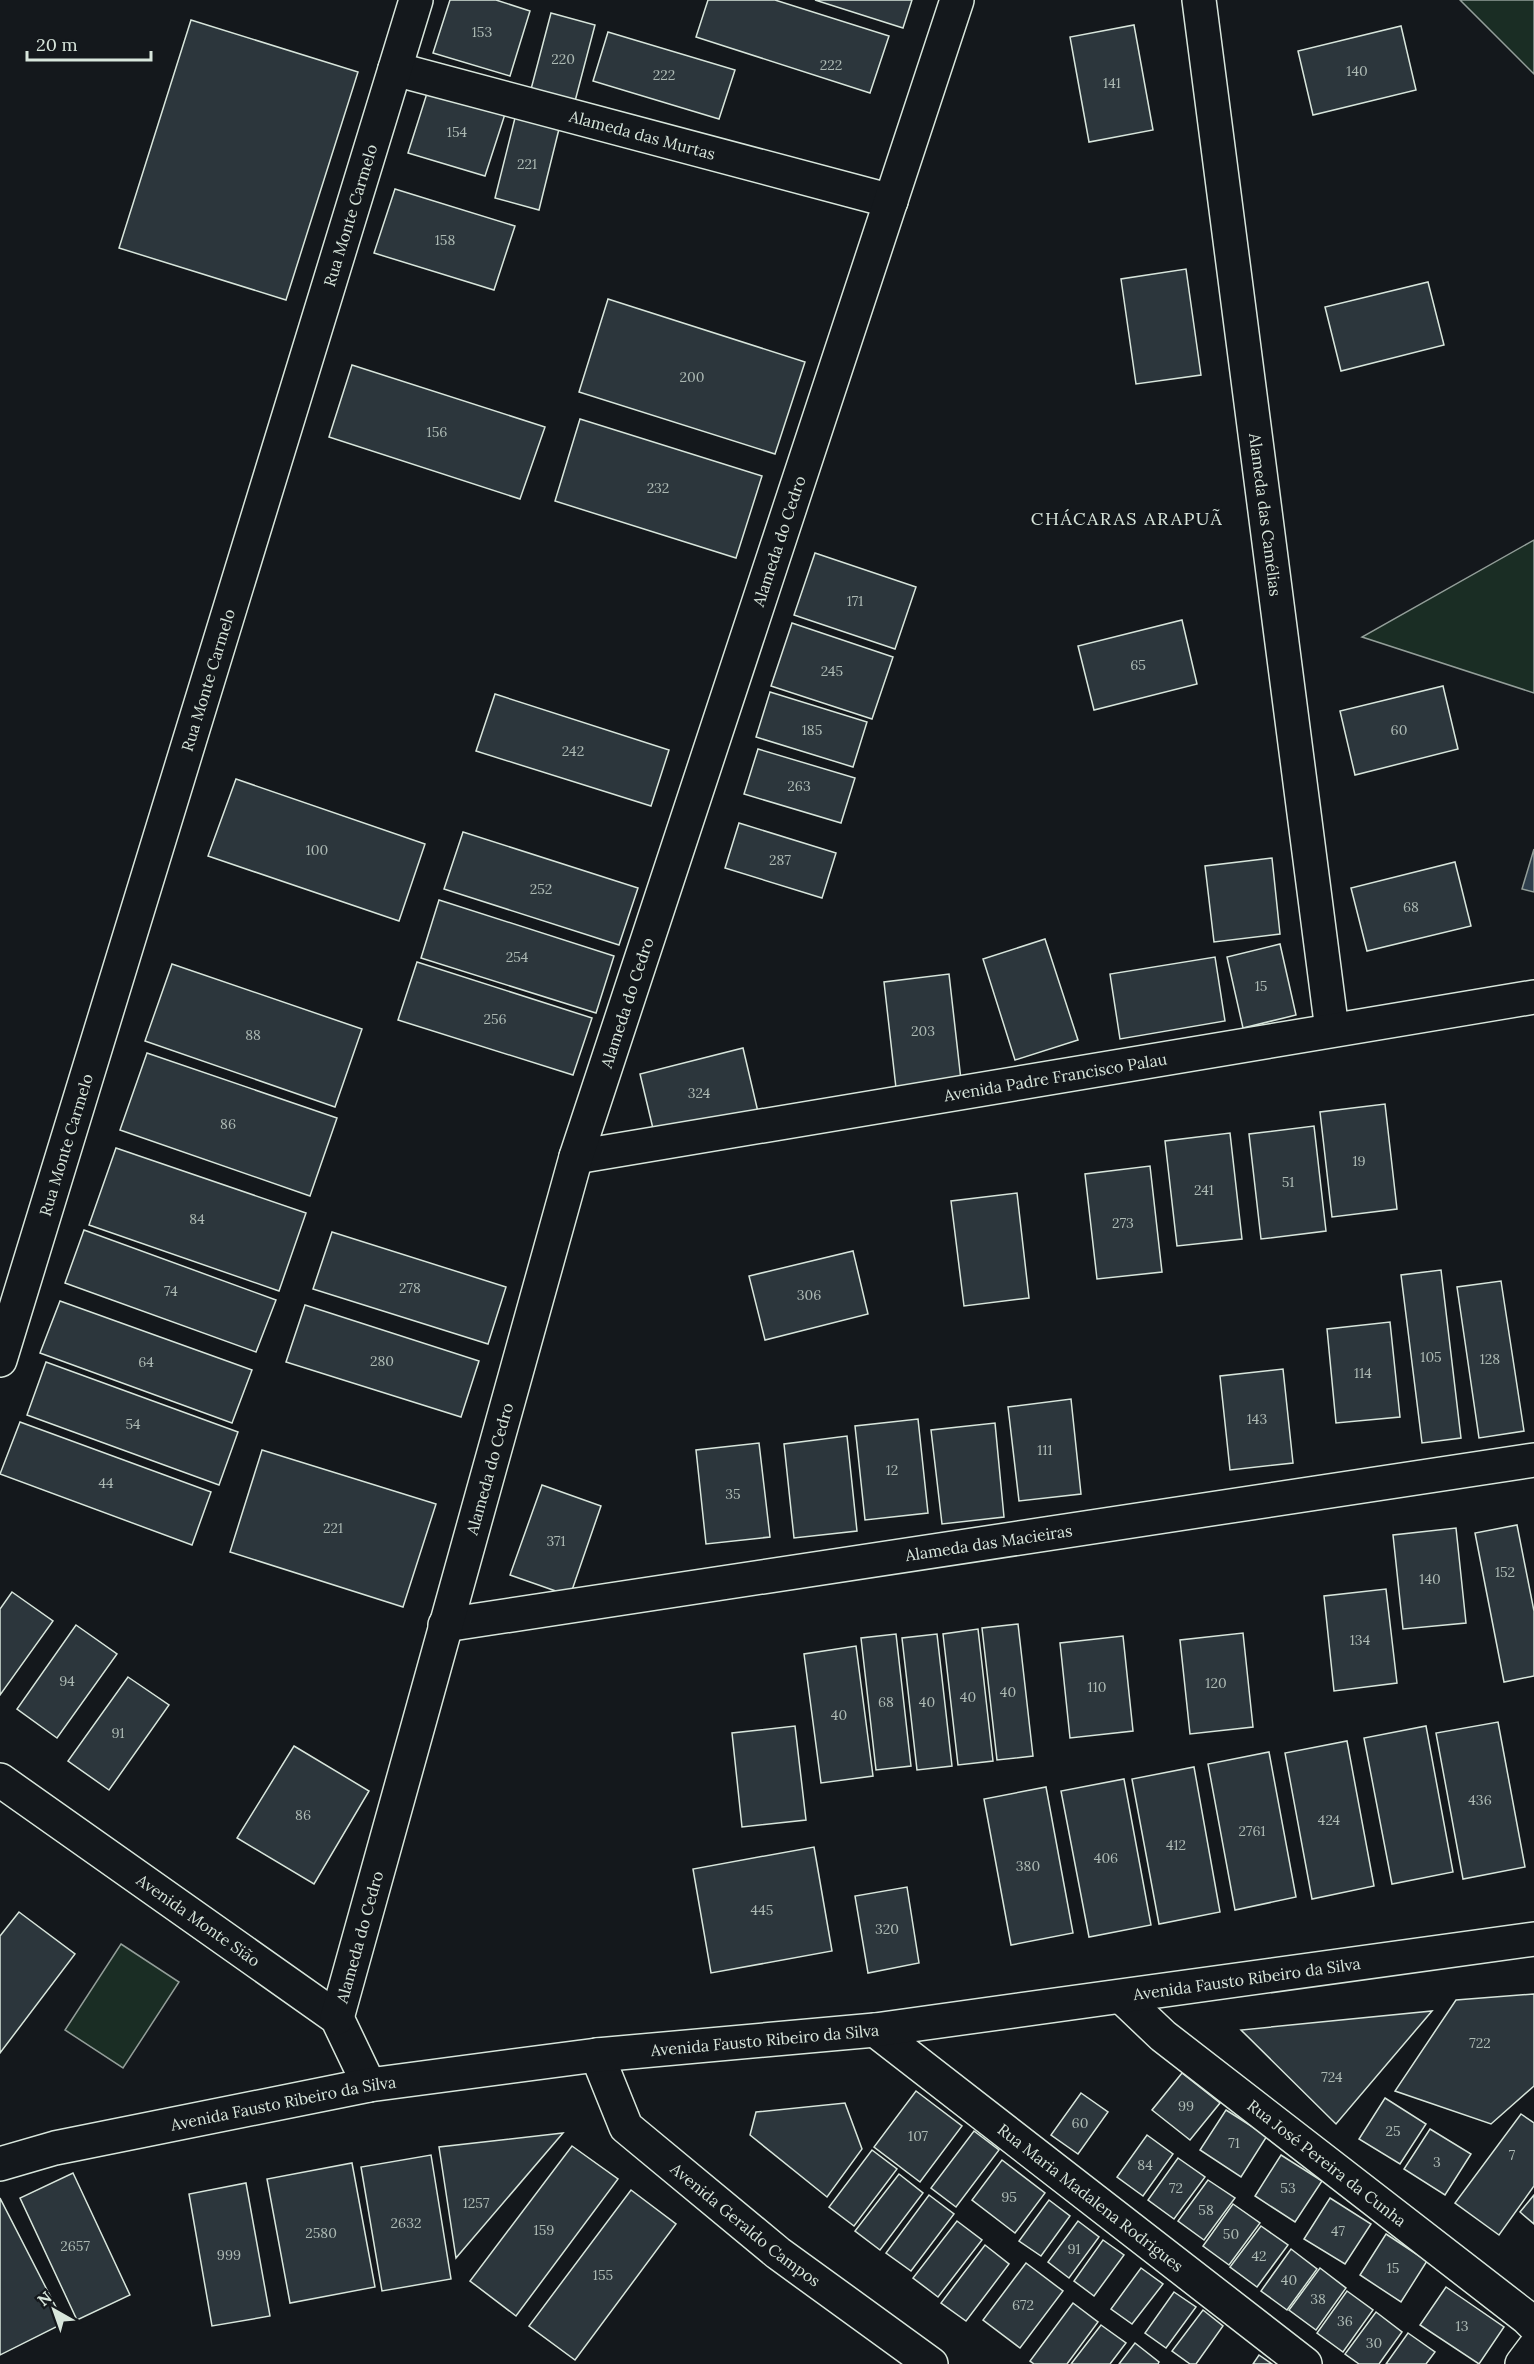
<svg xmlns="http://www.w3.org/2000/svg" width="1534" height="2364" viewBox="0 0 1534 2364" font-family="Lora,serif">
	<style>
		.green { fill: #1a2d24; stroke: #939e99; stroke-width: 1.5 }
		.water { fill: #2f3f4d; stroke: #939e99; stroke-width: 1.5 }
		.building { fill: #2c363c; stroke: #d8e6dc; stroke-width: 1.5 }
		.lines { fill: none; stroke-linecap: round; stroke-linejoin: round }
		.minor-casing { stroke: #d8e6dc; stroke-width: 36 }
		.major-casing { stroke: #d8e6dc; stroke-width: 36 }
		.minor { stroke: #14181c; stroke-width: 33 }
		.major { stroke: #14181c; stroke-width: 33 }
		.labels { text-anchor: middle; stroke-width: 4.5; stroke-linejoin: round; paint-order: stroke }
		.number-label { font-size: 14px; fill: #adbab4 }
		.street-label { font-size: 16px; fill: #d8e6dc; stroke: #14181c }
		.neighbourhood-label { font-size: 18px; letter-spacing: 1.5px; fill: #d8e6dc; stroke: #14181c }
	</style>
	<rect width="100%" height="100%" fill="#14181c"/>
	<g class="green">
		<polygon points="1460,0 1534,0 1534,74"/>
		<polygon points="1534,540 1534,693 1362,637"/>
		<polygon points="121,1944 179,1982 123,2068 65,2030"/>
	</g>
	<polygon class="water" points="1534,849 1534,892 1522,889"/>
	<g class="building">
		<polygon points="450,0 496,0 530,11 510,76 433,53"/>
		<polygon points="708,0 775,0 889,36 870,93 696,37"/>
		<polygon points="815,0 912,0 903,28"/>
		<polygon points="551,13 595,25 574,105 530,93"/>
		<polygon points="191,20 358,72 286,300 119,248"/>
		<polygon points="1134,25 1153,130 1089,142 1070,37"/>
		<polygon points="1401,26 1416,90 1313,115 1298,51"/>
		<polygon points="608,32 735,70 719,119 593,81"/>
		<polygon points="429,87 506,111 485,176 408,153"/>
		<polygon points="515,118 559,129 539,210 495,198"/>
		<polygon points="395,189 515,226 494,290 374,253"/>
		<polygon points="1186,269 1201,375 1136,384 1121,279"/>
		<polygon points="1428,282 1444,345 1341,371 1325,307"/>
		<polygon points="608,299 805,362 775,454 579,392"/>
		<polygon points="352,365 545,427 520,499 329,437"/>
		<polygon points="580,419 762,476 736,558 555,501"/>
		<polygon points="815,553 916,587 895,649 794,615"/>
		<polygon points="1182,620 1197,684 1094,710 1078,646"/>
		<polygon points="792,623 893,657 872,719 771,686"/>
		<polygon points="1443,686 1458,749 1355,775 1340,711"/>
		<polygon points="770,692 867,722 853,767 756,737"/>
		<polygon points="495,694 669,750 651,806 476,751"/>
		<polygon points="758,749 855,778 841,823 744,794"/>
		<polygon points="236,779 425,844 399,921 208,856"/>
		<polygon points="739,823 836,853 822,898 725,868"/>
		<polygon points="463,832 638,888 619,945 444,889"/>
		<polygon points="1272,858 1280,934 1214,942 1205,866"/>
		<polygon points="1455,862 1471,926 1367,951 1351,888"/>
		<polygon points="439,900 614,956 596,1013 421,958"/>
		<polygon points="1045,939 1078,1040 1015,1060 983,959"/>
		<polygon points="1280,944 1296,1015 1243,1028 1227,957"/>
		<polygon points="1215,957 1225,1021 1120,1039 1110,974"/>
		<polygon points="417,962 592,1018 573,1075 398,1020"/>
		<polygon points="172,964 362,1029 335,1107 145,1041"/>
		<polygon points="949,974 961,1080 896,1088 884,982"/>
		<polygon points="743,1048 758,1112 655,1137 640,1074"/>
		<polygon points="147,1053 337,1118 310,1196 120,1130"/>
		<polygon points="1385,1104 1397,1209 1332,1217 1320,1112"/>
		<polygon points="1314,1126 1326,1231 1261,1239 1249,1134"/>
		<polygon points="1230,1133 1242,1239 1177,1246 1165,1141"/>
		<polygon points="116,1148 306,1213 279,1291 89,1225"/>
		<polygon points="1150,1166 1162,1272 1097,1279 1085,1174"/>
		<polygon points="1017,1193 1029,1298 964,1306 951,1201"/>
		<polygon points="84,1230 276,1300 256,1352 65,1283"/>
		<polygon points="332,1232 506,1287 488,1344 313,1289"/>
		<polygon points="853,1251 868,1314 765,1340 749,1276"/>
		<polygon points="1441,1270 1461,1438 1422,1443 1401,1275"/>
		<polygon points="1501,1281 1524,1431 1479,1438 1457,1287"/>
		<polygon points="60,1301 252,1370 232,1423 40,1353"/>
		<polygon points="305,1305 479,1361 461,1417 286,1362"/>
		<polygon points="1390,1322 1400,1417 1336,1423 1327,1329"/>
		<polygon points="46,1362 238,1432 219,1485 27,1415"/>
		<polygon points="1283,1369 1293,1463 1230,1470 1220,1376"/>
		<polygon points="1071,1399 1081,1494 1019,1501 1008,1407"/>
		<polygon points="918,1419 928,1513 865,1520 855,1426"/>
		<polygon points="20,1422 211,1492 192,1545 0,1474"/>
		<polygon points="995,1423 1004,1517 942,1524 931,1430"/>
		<polygon points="847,1436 857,1531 794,1538 784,1444"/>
		<polygon points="759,1443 770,1537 706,1544 696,1450"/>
		<polygon points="262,1450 436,1504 403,1607 230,1552"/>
		<polygon points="542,1485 601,1506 570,1596 510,1575"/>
		<polygon points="1517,1525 1534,1611 1534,1676 1504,1682 1475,1533"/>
		<polygon points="1456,1528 1466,1623 1403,1629 1393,1535"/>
		<polygon points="1386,1589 1397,1683 1334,1691 1324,1596"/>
		<polygon points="12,1592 53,1621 0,1695 0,1609"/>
		<polygon points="1018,1624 1033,1756 997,1760 982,1628"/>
		<polygon points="76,1625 117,1654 57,1738 17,1709"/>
		<polygon points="978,1629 993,1761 958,1765 943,1634"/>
		<polygon points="1243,1633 1253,1727 1190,1734 1180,1640"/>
		<polygon points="896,1634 911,1766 876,1770 861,1638"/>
		<polygon points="937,1634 952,1766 917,1770 902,1638"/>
		<polygon points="1123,1636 1133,1731 1070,1738 1060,1643"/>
		<polygon points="856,1646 873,1776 821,1783 804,1654"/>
		<polygon points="128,1677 169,1705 109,1790 68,1761"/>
		<polygon points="1498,1722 1525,1867 1463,1879 1436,1733"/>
		<polygon points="795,1726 806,1820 742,1827 732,1733"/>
		<polygon points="1426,1726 1453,1872 1392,1884 1364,1738"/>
		<polygon points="1347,1741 1374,1886 1312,1899 1285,1753"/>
		<polygon points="294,1746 369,1791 314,1884 237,1838"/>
		<polygon points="1269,1752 1296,1897 1235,1910 1208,1764"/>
		<polygon points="1194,1767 1220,1912 1159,1924 1132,1779"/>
		<polygon points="1124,1779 1151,1925 1089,1937 1061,1791"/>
		<polygon points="1046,1787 1073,1933 1011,1945 984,1799"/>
		<polygon points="814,1847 832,1951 711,1973 693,1869"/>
		<polygon points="907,1887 919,1963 868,1973 855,1896"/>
		<polygon points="19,1912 75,1954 0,2053 0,1936"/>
		<polygon points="1534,1994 1534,2086 1491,2124 1395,2091 1456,2000"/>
		<polygon points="1432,2011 1336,2124 1241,2030"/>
		<polygon points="1182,2073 1220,2103 1190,2140 1152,2110"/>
		<polygon points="916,2091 962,2126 920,2182 874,2147"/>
		<polygon points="1081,2093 1108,2112 1078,2154 1051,2135"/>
		<polygon points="1385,2098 1426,2124 1400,2164 1359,2139"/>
		<polygon points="845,2103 862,2149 827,2197 750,2135 756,2112"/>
		<polygon points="1226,2110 1267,2136 1241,2177 1200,2150"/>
		<polygon points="1521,2114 1534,2123 1534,2186 1499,2235 1455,2203"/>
		<polygon points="1430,2129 1471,2154 1445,2195 1404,2169"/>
		<polygon points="974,2131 999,2150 956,2207 931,2188"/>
		<polygon points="563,2133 456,2258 439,2147"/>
		<polygon points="1147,2135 1173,2154 1143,2196 1117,2177"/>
		<polygon points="572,2146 618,2179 516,2316 470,2281"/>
		<polygon points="872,2150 897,2169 854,2226 829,2207"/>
		<polygon points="431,2155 451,2279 382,2291 361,2167"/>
		<polygon points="1281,2155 1322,2181 1295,2222 1255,2196"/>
		<polygon points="1178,2158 1205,2177 1174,2219 1148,2200"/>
		<polygon points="1002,2160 1045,2193 1015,2233 972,2200"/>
		<polygon points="352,2163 375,2287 290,2303 267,2179"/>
		<polygon points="73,2173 130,2295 77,2320 20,2198"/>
		<polygon points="899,2174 923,2193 880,2250 855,2231"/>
		<polygon points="1208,2180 1235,2198 1204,2240 1178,2221"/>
		<polygon points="246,2183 270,2316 212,2326 189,2194"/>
		<polygon points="631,2190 676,2224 575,2360 529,2326"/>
		<polygon points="929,2195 954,2214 911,2271 886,2253"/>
		<polygon points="1534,2195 1534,2224 1520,2212"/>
		<polygon points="0,2198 64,2323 0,2355"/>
		<polygon points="1330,2198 1371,2224 1345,2264 1304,2239"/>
		<polygon points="1049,2200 1070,2216 1041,2256 1019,2241"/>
		<polygon points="1233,2204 1260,2223 1229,2265 1203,2246"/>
		<polygon points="957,2221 982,2240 938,2297 913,2278"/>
		<polygon points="1078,2221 1099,2237 1069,2278 1048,2262"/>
		<polygon points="1261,2226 1288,2245 1257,2287 1230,2267"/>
		<polygon points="1386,2234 1427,2261 1401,2302 1360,2275"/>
		<polygon points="1103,2240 1124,2255 1094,2296 1074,2281"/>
		<polygon points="985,2245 1009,2264 966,2321 941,2303"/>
		<polygon points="1291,2249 1317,2269 1287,2310 1261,2291"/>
		<polygon points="1026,2263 1063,2291 1020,2348 983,2320"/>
		<polygon points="1141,2268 1163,2284 1132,2324 1111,2309"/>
		<polygon points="1320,2268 1346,2288 1316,2330 1289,2310"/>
		<polygon points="1446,2287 1504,2327 1479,2364 1420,2325"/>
		<polygon points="1347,2291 1373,2310 1343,2352 1317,2333"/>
		<polygon points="1174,2292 1196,2307 1166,2348 1145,2333"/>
		<polygon points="1073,2303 1098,2322 1067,2364 1034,2364 1030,2361"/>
		<polygon points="1203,2310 1223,2326 1196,2364 1190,2364 1172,2351"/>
		<polygon points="1376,2312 1402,2332 1379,2364 1359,2364 1345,2354"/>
		<polygon points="1101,2325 1126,2343 1110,2364 1071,2364"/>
		<polygon points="1408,2333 1435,2352 1426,2364 1386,2364"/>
		<polygon points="1135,2343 1159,2362 1158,2364 1119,2364"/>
		<polygon points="1259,2355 1272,2364 1253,2364"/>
	</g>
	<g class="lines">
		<g class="minor-casing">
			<g id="minor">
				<path id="s1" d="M1199,0L1332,1030"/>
				<path id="s2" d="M395,69L891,201"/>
				<path id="s3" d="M576,1157L1534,997"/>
				<path id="s4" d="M0,1360L416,0"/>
				<path id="s5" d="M445,1625L1534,1460"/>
				<path id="s6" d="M0,1780L337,2018L369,2085"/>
				<path id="s7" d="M1122,1997L1163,2036L1527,2318L1534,2325"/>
				<path id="s8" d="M337,2018L576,1157L957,0"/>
				<path id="s9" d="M875,2030L1305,2364"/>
				<path id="s10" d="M597,2055L626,2127L778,2253L931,2364"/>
				<polyline points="1522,2364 1534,2348"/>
			</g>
		</g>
		<g class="major-casing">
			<g id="major">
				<path id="s11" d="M0,2164L55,2148L369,2085L597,2055L875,2030L1534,1939"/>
			</g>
		</g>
		<use href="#minor" class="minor"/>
		<use href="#major" class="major"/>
	</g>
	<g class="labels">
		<g class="number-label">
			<text x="482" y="37">153</text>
			<text x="563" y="64">220</text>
			<text x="831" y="70">222</text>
			<text x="1357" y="76">140</text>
			<text x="664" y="80">222</text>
			<text x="1112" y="88">141</text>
			<text x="457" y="137">154</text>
			<text x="527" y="169">221</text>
			<text x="445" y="245">158</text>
			<text x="692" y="382">200</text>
			<text x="437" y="437">156</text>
			<text x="658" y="493">232</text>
			<text x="855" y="606">171</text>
			<text x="1138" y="670">65</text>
			<text x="832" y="676">245</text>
			<text x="812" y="735">185</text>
			<text x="1399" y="735">60</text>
			<text x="573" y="756">242</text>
			<text x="799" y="791">263</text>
			<text x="317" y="855">100</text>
			<text x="780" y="865">287</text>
			<text x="541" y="894">252</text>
			<text x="1411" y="912">68</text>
			<text x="517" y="962">254</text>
			<text x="1261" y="991">15</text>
			<text x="495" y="1024">256</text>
			<text x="923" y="1036">203</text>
			<text x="253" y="1040">88</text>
			<text x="699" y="1098">324</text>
			<text x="228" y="1129">86</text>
			<text x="1359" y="1166">19</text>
			<text x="1288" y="1187">51</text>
			<text x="1204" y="1195">241</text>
			<text x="197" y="1224">84</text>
			<text x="1123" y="1228">273</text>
			<text x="410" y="1293">278</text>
			<text x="171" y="1296">74</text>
			<text x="809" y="1300">306</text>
			<text x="1431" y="1362">105</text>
			<text x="1490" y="1364">128</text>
			<text x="382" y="1366">280</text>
			<text x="146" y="1367">64</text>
			<text x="1363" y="1378">114</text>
			<text x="1257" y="1424">143</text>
			<text x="133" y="1429">54</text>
			<text x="1045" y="1455">111</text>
			<text x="892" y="1475">12</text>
			<text x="106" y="1488">44</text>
			<text x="733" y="1499">35</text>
			<text x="333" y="1533">221</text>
			<text x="556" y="1546">371</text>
			<text x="1505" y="1577">152</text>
			<text x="1430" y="1584">140</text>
			<text x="1360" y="1645">134</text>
			<text x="67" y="1686">94</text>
			<text x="1216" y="1688">120</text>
			<text x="1097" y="1692">110</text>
			<text x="1008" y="1697">40</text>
			<text x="968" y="1702">40</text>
			<text x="886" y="1707">68</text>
			<text x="927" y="1707">40</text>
			<text x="839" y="1720">40</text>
			<text x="118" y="1738">91</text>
			<text x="1480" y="1805">436</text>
			<text x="303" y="1820">86</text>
			<text x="1329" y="1825">424</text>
			<text x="1252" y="1836">2761</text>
			<text x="1176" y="1850">412</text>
			<text x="1106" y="1863">406</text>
			<text x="1028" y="1871">380</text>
			<text x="762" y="1915">445</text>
			<text x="887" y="1934">320</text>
			<text x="1480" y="2048">722</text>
			<text x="1332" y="2082">724</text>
			<text x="1186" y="2111">99</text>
			<text x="1080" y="2128">60</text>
			<text x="1393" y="2136">25</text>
			<text x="918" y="2141">107</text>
			<text x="1234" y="2148">71</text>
			<text x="1512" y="2160">7</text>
			<text x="1437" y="2167">3</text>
			<text x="1145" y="2170">84</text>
			<text x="1176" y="2193">72</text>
			<text x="1288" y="2193">53</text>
			<text x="1009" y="2202">95</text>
			<text x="476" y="2208">1257</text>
			<text x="1206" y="2215">58</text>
			<text x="406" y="2228">2632</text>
			<text x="544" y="2235">159</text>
			<text x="1338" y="2236">47</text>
			<text x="321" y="2238">2580</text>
			<text x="1231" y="2239">50</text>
			<text x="75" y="2251">2657</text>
			<text x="1074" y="2254">91</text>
			<text x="229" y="2260">999</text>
			<text x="1259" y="2261">42</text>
			<text x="1393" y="2273">15</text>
			<text x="603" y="2280">155</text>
			<text x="1289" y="2285">40</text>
			<text x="1318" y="2304">38</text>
			<text x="1023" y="2310">672</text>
			<text x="1345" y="2326">36</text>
			<text x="1462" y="2331">13</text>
			<text x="1374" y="2348">30</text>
		</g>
		<g class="street-label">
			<text dy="6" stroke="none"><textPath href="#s2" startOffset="256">Alameda das Murtas</textPath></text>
			<text dy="6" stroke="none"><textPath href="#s4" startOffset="1197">Rua Monte Carmelo</textPath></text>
			<text dy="6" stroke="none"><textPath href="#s1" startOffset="519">Alameda das Camélias</textPath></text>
			<text dy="6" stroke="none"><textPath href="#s8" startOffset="1542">Alameda do Cedro</textPath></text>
			<text dy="6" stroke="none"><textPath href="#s4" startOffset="711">Rua Monte Carmelo</textPath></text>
			<text dy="6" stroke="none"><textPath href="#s8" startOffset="1056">Alameda do Cedro</textPath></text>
			<text dy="6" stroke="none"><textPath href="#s3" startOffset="486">Avenida Padre Francisco Palau</textPath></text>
			<text dy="6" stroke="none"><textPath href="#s4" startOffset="225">Rua Monte Carmelo</textPath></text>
			<text dy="6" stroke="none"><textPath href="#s8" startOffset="570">Alameda do Cedro</textPath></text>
			<text dy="6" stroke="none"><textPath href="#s5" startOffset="550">Alameda das Macieiras</textPath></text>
			<text dy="6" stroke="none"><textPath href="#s6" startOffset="243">Avenida Monte Sião</textPath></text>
			<text dy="6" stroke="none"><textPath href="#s8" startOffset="84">Alameda do Cedro</textPath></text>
			<text dy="6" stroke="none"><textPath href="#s11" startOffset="1262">Avenida Fausto Ribeiro da Silva</textPath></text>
			<text dy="6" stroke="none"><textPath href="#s11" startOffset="776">Avenida Fausto Ribeiro da Silva</textPath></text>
			<text dy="6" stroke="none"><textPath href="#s11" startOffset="290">Avenida Fausto Ribeiro da Silva</textPath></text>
			<text dy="6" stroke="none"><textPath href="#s7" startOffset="264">Rua José Pereira da Cunha</textPath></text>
			<text dy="6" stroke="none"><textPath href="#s9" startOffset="273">Rua Maria Madalena Rodrigues</textPath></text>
			<text dy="6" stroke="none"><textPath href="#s10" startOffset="232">Avenida Geraldo Campos</textPath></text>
		</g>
		<g class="neighbourhood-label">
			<text x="1127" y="525">CHÁCARAS ARAPUÃ</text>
		</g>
	</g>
	<g transform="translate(54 2310) rotate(320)" stroke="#14181c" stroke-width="4.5" paint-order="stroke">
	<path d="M0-4.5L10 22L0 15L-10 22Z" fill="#d8e6dc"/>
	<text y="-9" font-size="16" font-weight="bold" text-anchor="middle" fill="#d8e6dc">N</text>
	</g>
	<path d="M27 51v9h124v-9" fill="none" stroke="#d8e6dc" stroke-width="3"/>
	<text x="36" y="51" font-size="18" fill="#d8e6dc" stroke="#14181c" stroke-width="4.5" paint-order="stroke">20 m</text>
</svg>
